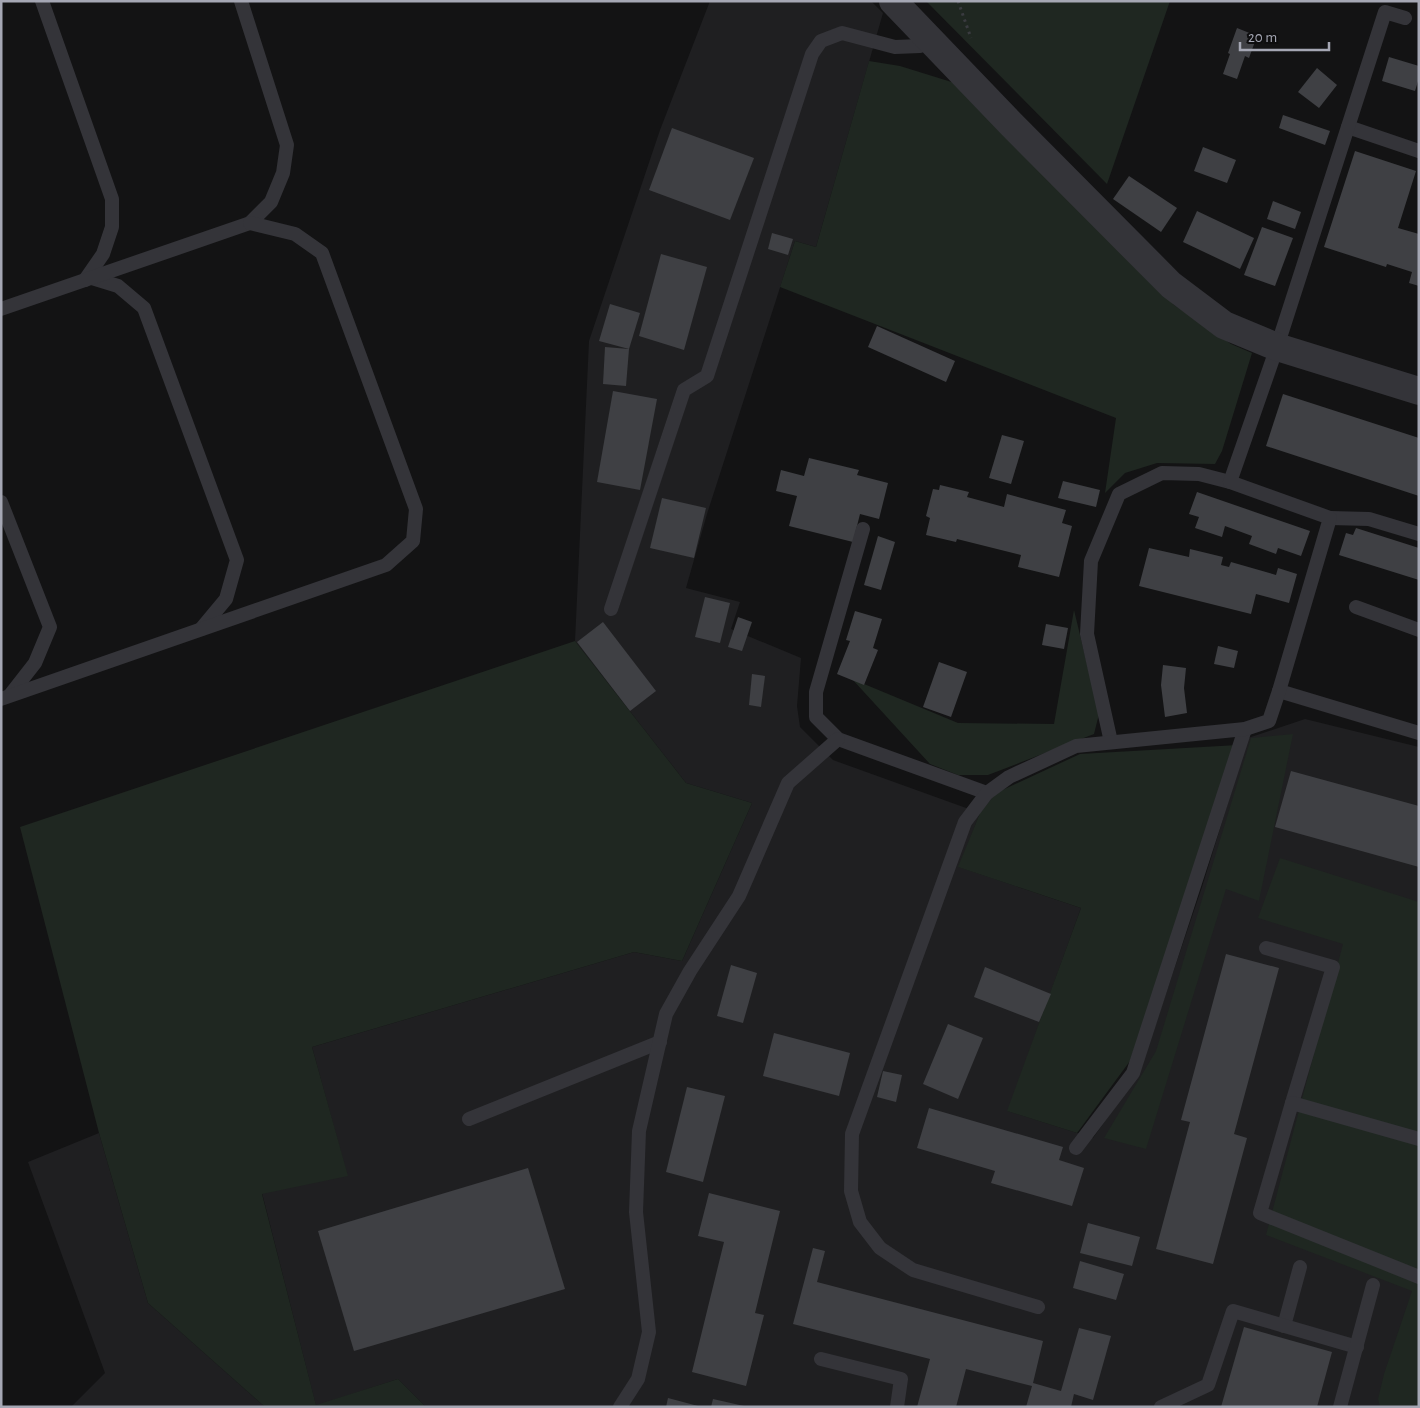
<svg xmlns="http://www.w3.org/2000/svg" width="1420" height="1408" viewBox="0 0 1420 1408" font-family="'Alegreya Sans',sans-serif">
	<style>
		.built { fill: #1f1f21 }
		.green { fill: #1f2721 }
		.building { fill: #3f4044 }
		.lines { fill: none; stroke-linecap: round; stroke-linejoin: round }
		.path { stroke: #3a3b40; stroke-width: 3; stroke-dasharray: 2.5 4; stroke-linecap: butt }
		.lane { stroke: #343439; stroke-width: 14 }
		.street { stroke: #343439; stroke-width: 28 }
	</style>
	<rect width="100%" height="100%" fill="#131314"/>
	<g class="built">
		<polygon points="710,1 871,1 883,13 816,247 795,241 707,514 686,588 740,602 731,629 801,658 797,706 800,727 833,760 980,813 959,867 1081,908 1008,1111 1093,1138 1139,1073 1202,887 1248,738 1305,719 1419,747 1419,1407 426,1407 398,1379 316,1406 262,1193 347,1175 312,1047 634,952 682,961 752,803 686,783 575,641 589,341 660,130"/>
		<polygon points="99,1133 148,1303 265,1407 71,1407 105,1373 28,1162"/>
	</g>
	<g class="green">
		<polygon points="926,1 1170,1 1107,184"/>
		<polygon points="869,61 900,66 958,84 1174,305 1231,344 1252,353 1222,451 1215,464 1157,463 1125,473 1105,493 1116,418 780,287 795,241 816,247"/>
		<polygon points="1074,610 1099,714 1094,734 988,775 958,775 930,764 852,679 958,723 1054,724"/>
		<polygon points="575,641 686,783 752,803 682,961 634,952 312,1047 348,1176 262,1194 316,1405 398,1379 426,1407 265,1407 148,1303 99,1133 20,827"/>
		<polygon points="1293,734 1259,901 1226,889 1146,1149 1104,1138 1156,1051 1251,738"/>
		<polygon points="1238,745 1130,1061 1077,1133 1007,1111 1081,908 958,867 980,813 996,793 1080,754"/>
		<polygon points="1280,858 1419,902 1419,1407 1380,1407 1378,1399 1384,1374 1412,1291 1266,1235 1343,944 1258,918"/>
	</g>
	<g class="building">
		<polygon points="1237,28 1257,36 1249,58 1245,56 1237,79 1223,74 1230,54 1228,53"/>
		<polygon points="1389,57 1419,66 1419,78 1415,91 1382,81"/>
		<polygon points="1317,68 1337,85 1319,108 1298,92"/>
		<polygon points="1283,115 1330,131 1325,145 1279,128"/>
		<polygon points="672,128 754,158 730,220 649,190"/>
		<polygon points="1203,147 1236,160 1227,183 1194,171"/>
		<polygon points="1355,151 1416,171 1398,228 1419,234 1419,286 1409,283 1412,272 1387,264 1386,267 1324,247"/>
		<polygon points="1129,176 1177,208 1161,232 1113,199"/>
		<polygon points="1273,201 1301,212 1295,229 1267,219"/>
		<polygon points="1197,211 1254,238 1240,269 1183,242"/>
		<polygon points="1262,227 1293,238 1275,286 1244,275"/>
		<polygon points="772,233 793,239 788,255 768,249"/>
		<polygon points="661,254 707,267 684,350 639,336"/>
		<polygon points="610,304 640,313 629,349 599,341"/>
		<polygon points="877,326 955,361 946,382 868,347"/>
		<polygon points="605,347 629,349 626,386 603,384"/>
		<polygon points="613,391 657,399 640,490 597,482"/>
		<polygon points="1283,394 1419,438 1419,496 1266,446"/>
		<polygon points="1002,435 1024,441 1011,484 989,478"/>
		<polygon points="809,458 859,470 857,475 888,483 879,519 860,514 853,542 789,526 797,496 776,491 781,470 804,476"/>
		<polygon points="1063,481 1100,490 1096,507 1058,498"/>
		<polygon points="940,485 969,492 967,497 1004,507 1007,494 1066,510 1062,523 1072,526 1059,577 1018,567 1021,555 957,539 956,542 926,535 930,518 926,516 933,489 939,490"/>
		<polygon points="1197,492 1310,531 1301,556 1278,548 1276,554 1249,544 1252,536 1225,526 1222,537 1195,528 1199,517 1189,514"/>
		<polygon points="662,498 706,508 694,558 650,548"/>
		<polygon points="1356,528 1419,548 1419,580 1339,555 1346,533 1353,535"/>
		<polygon points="878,536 895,542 881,590 864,585"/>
		<polygon points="1149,548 1189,557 1190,549 1223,557 1221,565 1229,567 1231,562 1276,575 1278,568 1297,574 1289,603 1256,594 1251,614 1139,586"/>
		<polygon points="705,597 730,603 720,643 695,637"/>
		<polygon points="855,611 882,619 873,648 878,650 864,685 837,674 850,641 846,640"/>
		<polygon points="738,617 752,622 742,651 728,647"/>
		<polygon points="603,622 656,691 630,711 577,642"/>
		<polygon points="1046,624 1068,628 1064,649 1042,645"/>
		<polygon points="1218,646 1238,651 1234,668 1214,664"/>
		<polygon points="939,662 967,672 951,717 923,707"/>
		<polygon points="1163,665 1186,668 1184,688 1187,713 1165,717 1161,685"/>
		<polygon points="752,674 765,676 761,707 749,705"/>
		<polygon points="1291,771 1419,806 1419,867 1275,827"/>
		<polygon points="1226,954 1279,968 1234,1134 1247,1138 1213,1264 1156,1249 1190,1122 1181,1120"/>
		<polygon points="731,965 757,973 743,1023 717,1016"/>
		<polygon points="985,967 1051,994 1039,1022 974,997"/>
		<polygon points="948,1024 983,1038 958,1099 923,1084"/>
		<polygon points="774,1033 850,1053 839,1096 763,1076"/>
		<polygon points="883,1071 902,1075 896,1102 877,1097"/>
		<polygon points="687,1087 725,1096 703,1182 666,1172"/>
		<polygon points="929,1108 1063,1147 1059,1160 1084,1168 1072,1206 991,1183 995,1171 917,1148"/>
		<polygon points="528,1168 565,1289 354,1351 318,1231"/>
		<polygon points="709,1193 780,1211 755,1313 764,1315 746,1386 692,1372 724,1242 698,1236"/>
		<polygon points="1088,1223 1140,1237 1132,1266 1080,1253"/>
		<polygon points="813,1248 825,1251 817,1282 1043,1341 1033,1383 1061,1391 1079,1328 1111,1336 1093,1400 1074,1394 1071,1407 1026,1407 1032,1386 966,1369 956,1407 917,1407 930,1359 793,1324"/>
		<polygon points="1080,1261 1124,1274 1116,1300 1073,1288"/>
		<polygon points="1244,1327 1332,1352 1317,1407 1221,1407"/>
		<polygon points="668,1398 698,1406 698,1407 666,1407"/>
		<polygon points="713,1399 744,1406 744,1407 711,1407"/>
	</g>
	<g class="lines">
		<polyline class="path" points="958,1 971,38"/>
		<g class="lane">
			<polyline points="42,1 112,199 112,227 103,254 85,280"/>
			<polyline points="1348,127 1419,151"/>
			<polyline points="92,278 118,286 144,308 237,560 226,599 201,629"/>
			<polyline points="1,309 250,223 271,202 283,173 287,145 241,1"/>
			<polyline points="1,502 50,627 35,663 10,695"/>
			<polyline points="1330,518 1369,519 1419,534"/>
			<polyline points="863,529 816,692 816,717 838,739 987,793"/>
			<polyline points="1356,607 1419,630"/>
			<polyline points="611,609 684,390 707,376 812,54 821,41 842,33 895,47 920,46 930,41"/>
			<polyline points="1279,691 1419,733"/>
			<polyline points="1,699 386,565 413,541 416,509 322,253 295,234 250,223"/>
			<polyline points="1111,742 1087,634 1091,561 1119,494 1162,473 1199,474 1230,482"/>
			<polyline points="1266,948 1333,967 1292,1103"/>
			<polyline points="469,1119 660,1042"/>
			<polyline points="1419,1139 1292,1103 1260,1213 1419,1277"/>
			<polyline points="1076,1148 1133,1073 1245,729"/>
			<polyline points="1038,1307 913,1270 880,1248 860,1222 851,1191 852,1134 965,822 987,793 1009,777 1076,746 1245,729 1269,721 1279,691 1330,518 1230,482 1277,347 1385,12 1405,18"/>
			<polyline points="1284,1326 1300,1267"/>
			<polyline points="821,1359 901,1379 897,1407"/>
			<polyline points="620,1407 638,1379 649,1332 636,1212 639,1131 666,1014 690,971 739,896 788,783 838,739"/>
			<polyline points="1161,1407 1208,1385 1233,1311 1357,1347"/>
			<polyline points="1340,1407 1373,1285"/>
		</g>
		<polyline class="street" points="893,1 1012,125 1171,285 1224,325 1277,347 1419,391"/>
	</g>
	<rect width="1420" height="1408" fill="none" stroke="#a5a7b4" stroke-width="5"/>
	<path d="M1240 42v8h89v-8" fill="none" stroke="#a5a7b4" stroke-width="2.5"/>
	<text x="1248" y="42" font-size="15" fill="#a5a7b4" stroke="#0e0e0f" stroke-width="4" paint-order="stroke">20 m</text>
</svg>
